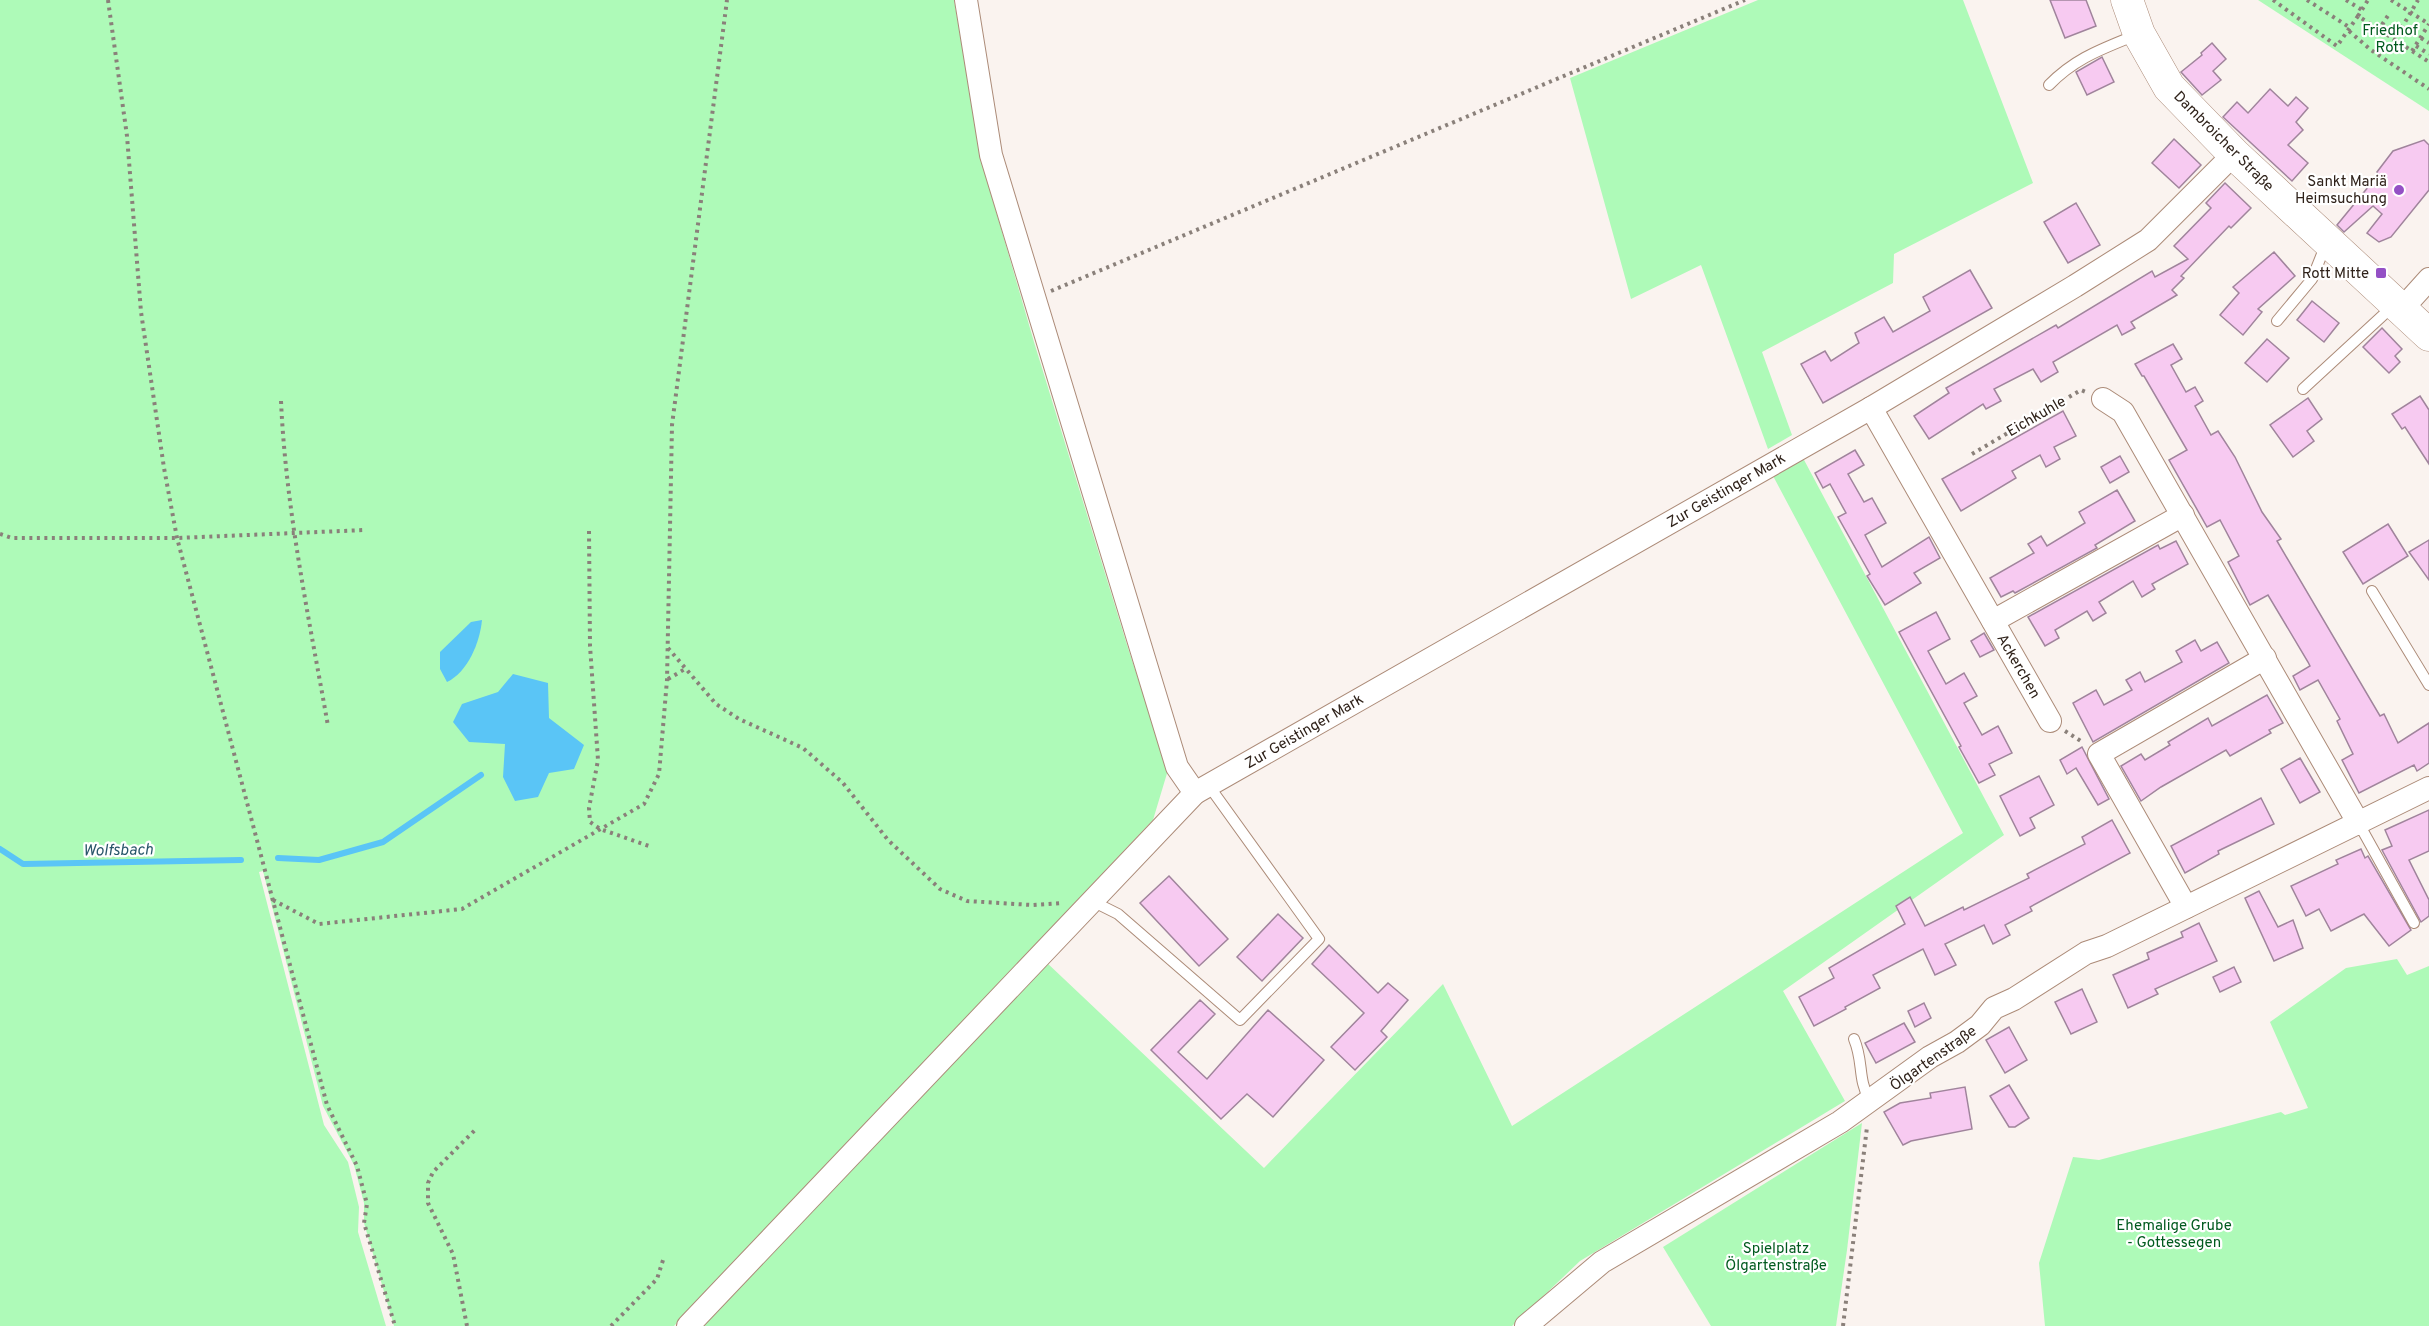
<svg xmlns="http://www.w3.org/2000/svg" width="2429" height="1326" viewBox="0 0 2429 1326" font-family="Overpass,sans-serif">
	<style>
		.green { fill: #aefab8 }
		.water { fill: #5ac5f6 }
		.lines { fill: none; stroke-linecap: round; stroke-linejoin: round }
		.stream { stroke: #5ac5f6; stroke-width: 6 }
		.building { fill: #f7caf1; stroke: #a0849c; stroke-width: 1.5 }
		.lane-casing { stroke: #ac8b78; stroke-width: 12 }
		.street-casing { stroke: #ac8b78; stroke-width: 24 }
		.secondary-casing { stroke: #ac8b78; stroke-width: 33 }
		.path { stroke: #8a807a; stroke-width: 4; stroke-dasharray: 3 4.5; stroke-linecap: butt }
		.lane { stroke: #fff; stroke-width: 10 }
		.street { stroke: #fff; stroke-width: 22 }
		.secondary { stroke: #fff; stroke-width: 32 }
		.poi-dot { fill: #9450c5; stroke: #fff; stroke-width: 2 }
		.labels { text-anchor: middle; stroke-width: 4.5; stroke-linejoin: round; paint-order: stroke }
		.park-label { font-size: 15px; fill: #005a1e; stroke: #fff }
		.street-label { font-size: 15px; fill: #2f221a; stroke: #fff }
		.poi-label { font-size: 15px; fill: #2f221a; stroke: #fff; text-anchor: end }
		.water-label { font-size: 16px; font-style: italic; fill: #29566a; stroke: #fff }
	</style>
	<rect width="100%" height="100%" fill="#faf3ef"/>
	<g class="green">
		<polygon points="0,0 954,0 982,163 1034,342 1128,648 1168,770 1153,820 674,1326 394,1326 364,1223 364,1203 354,1165 323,1106 263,871 259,872 324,1125 348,1162 359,1207 358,1232 386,1326 0,1326"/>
		<polygon points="1758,0 1963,0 2033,183 1894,254 1893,283 1762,352 1792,435 1768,449 1701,265 1631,299 1570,78"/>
		<polygon points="2258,0 2429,0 2429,111"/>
		<polygon points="1803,458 2004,835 1783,991 1845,1101 1580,1261 1512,1326 702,1326 1045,961 1264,1168 1443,984 1512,1126 1963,833 1772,474"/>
		<polygon points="2397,959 2407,975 2429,966 2429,1326 2045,1326 2039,1263 2073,1157 2099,1160 2281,1112 2285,1115 2308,1108 2270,1022 2346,968"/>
		<polygon points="1862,1123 1847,1250 1836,1326 1711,1326 1663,1247"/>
	</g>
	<g class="water">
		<path d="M482,620C480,642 468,672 447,682L440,669V652L471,622Z"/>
		<polygon points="513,674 548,683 549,718 584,745 574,769 549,773 538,797 515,801 503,777 505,744 469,742 453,722 462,704 498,692"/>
	</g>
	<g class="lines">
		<g class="stream">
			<polyline points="0,849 23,864 241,860"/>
			<polyline points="278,858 319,860 383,842 481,775"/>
		</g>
	</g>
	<g class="building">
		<polygon points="2050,0 2086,0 2096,26 2065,38"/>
		<polygon points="2212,43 2226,59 2213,71 2221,80 2202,95 2181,72 2202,55 2201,53"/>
		<polygon points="2102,57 2114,82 2087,95 2076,72"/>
		<polygon points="2270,89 2288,106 2296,97 2308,108 2296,122 2303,130 2288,145 2308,163 2292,181 2223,117 2237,102 2248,113"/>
		<polygon points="2174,139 2201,165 2179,188 2152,163"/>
		<polygon points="2424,140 2429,145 2429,190 2391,237 2379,242 2367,233 2382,214 2373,206 2344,232 2337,225 2378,175 2377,172 2393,151"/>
		<polygon points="2225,183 2251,208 2231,228 2229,226 2181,276 2184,278 2172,290 2177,295 2131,322 2135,328 2122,335 2117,325 2053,362 2058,372 2041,382 2033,369 1994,389 2001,401 1986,409 1983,404 1929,439 1914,416 1949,393 1946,388 2056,325 2058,328 2152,271 2155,277 2188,259 2174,246 2211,208 2206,203"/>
		<polygon points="2076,203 2100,245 2068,263 2044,222"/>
		<polygon points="2274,252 2295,276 2258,309 2262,312 2243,335 2220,315 2239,293 2233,287"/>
		<polygon points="1970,270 1992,308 1823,403 1801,364 1825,351 1831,361 1859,343 1855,333 1884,317 1893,332 1930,311 1923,297"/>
		<polygon points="2312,301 2339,323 2324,342 2297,320"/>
		<polygon points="2382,328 2402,349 2395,356 2400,362 2389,373 2363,347"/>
		<polygon points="2267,339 2289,358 2267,382 2245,363"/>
		<polygon points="2173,344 2182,359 2171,365 2186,392 2195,387 2203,401 2195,406 2211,435 2218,431 2235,457 2262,512 2281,539 2277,541 2380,716 2384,714 2398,743 2429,723 2429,763 2417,771 2414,765 2359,793 2342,760 2353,754 2337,721 2340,719 2318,680 2300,690 2293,676 2310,666 2308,662 2268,595 2250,605 2228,562 2239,556 2220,520 2207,527 2169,460 2187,450 2144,376 2142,376 2135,364"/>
		<polygon points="2420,396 2429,410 2429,464 2405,427 2402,429 2392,414"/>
		<polygon points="2308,398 2322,419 2307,431 2314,441 2293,457 2270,425"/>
		<polygon points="2063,411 2076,436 2054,447 2060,459 2046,467 2040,455 2012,471 2016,478 1961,511 1942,479"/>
		<polygon points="1855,450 1864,465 1848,474 1864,502 1872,498 1886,523 1865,535 1882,567 1929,537 1940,558 1914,573 1921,583 1885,605 1867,576 1870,574 1838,517 1846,513 1830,484 1823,488 1815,473"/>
		<polygon points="2120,456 2129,472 2110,483 2101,467"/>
		<polygon points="2117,490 2135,521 2095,545 2097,548 2015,593 2013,591 2001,597 1990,578 2034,553 2028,544 2041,536 2047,546 2085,523 2079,512"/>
		<polygon points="2388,524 2408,556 2363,584 2343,552"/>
		<polygon points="2429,540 2429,580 2409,552"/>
		<polygon points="2176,541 2188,564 2152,584 2155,589 2142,597 2133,581 2099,602 2106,613 2093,621 2087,611 2055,630 2059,638 2045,646 2028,617 2158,545 2160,549"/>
		<polygon points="1936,612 1950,639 1928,651 1946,684 1964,673 1977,696 1964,703 1982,735 1998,726 2012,753 1989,764 1995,775 1979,783 1959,747 1961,746 1899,632"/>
		<polygon points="1984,633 1994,650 1980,657 1971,641"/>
		<polygon points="2195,640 2201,651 2217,642 2229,663 2093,742 2073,703 2096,690 2104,705 2132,690 2126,680 2140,672 2145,682 2182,662 2176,651"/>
		<polygon points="2267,695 2283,723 2269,730 2271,733 2230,756 2226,750 2161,787 2141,801 2121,766 2141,754 2145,760 2170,745 2168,742 2208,718 2212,726"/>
		<polygon points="2082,747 2109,799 2098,805 2076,768 2067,774 2060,760"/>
		<polygon points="2300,758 2320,792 2300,803 2281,769"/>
		<polygon points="2039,776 2054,805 2030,818 2035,828 2020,836 2000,796"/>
		<polygon points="2261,798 2274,824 2218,851 2219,854 2185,873 2171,846"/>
		<polygon points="2429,810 2429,851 2409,860 2429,900 2429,916 2421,922 2382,850 2392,846 2385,830"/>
		<polygon points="2112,820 2130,853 2030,907 2032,911 2005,925 2010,935 1993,944 1984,925 1945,944 1956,965 1935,975 1923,949 1873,975 1880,988 1845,1007 1846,1009 1814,1026 1799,997 1834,978 1829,968 1905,924 1896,906 1910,897 1925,926 1963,907 1964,910 2029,878 2027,874 2085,844 2082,837"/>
		<polygon points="2361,849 2365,858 2368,856 2411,930 2389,946 2364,914 2331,931 2319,909 2306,916 2291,886 2338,864 2336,860"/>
		<polygon points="1169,876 1228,939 1199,966 1140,903"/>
		<polygon points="2259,891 2278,927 2293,920 2303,948 2274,961 2245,898"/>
		<polygon points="1278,914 1303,938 1262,981 1237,957"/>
		<polygon points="2199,923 2217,961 2155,989 2158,994 2128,1008 2113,975 2149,959 2147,953 2183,937 2181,932"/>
		<polygon points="1329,945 1378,993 1388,983 1408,1000 1381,1031 1387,1037 1355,1070 1331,1047 1364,1013 1312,964"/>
		<polygon points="2234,967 2241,982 2220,992 2213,977"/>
		<polygon points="2082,989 2097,1022 2071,1034 2055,1002"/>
		<polygon points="1200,1000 1215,1014 1178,1052 1207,1079 1268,1010 1324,1060 1273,1117 1247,1094 1221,1119 1151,1050"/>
		<polygon points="1924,1003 1931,1018 1915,1027 1908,1011"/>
		<polygon points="1904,1023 1915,1042 1876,1063 1865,1043"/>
		<polygon points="2009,1027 2027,1060 2005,1073 1986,1040"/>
		<polygon points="2009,1085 2029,1118 2015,1127 2009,1127 1990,1096"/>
		<polygon points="1965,1087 1972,1129 1911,1141 1903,1145 1884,1112 1900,1103 1931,1098 1930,1093"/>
	</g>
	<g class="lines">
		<g class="lane-casing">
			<g id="lane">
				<path d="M2049,85C2075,58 2102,49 2136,35"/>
				<polyline points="2277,321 2312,279 2326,244"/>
				<polyline points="2303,389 2393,306"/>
				<polyline points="2372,591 2429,685"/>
				<polyline points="2359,824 2414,923"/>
				<polyline points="1092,901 1118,914 1240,1020 1319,939 1209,786"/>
				<path d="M1854,1039C1864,1063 1857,1077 1870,1102"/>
			</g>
		</g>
		<g class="street-casing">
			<g id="street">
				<polyline points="966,0 991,155 1177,767 1195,793"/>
				<polyline points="2402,309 2429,279"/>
				<polyline points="2103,399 2123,412 2359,824"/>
				<polyline points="1871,408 2050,721"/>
				<polyline points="1993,621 2183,515"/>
				<polyline points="2186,907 2099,754 2265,658"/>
				<polyline points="688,1326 1195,793 1871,408 2075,286 2148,240 2234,154"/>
				<polyline points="1526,1326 1602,1262 1840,1122 1930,1057 1957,1042 1980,1025 1994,1008 2014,999 2086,953 2107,946 2429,788"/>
			</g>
		</g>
		<g class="secondary-casing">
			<polyline id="secondary" points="2127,0 2139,34 2169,87 2234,154 2429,335"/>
		</g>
		<g class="path">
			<polyline points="108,0 127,136 141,312 164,468 177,538 327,1105 357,1166 367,1204 364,1223 395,1326"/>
			<polyline points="2273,0 2337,46 2358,16 2429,62"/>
			<polyline points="2307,0 2349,27"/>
			<polyline points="2346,0 2362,10"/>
			<polyline points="2391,0 2429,24"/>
			<polyline points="2358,16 2368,0"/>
			<polyline points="2349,31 2371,50 2429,89"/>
			<polyline points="2378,31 2389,14"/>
			<polyline points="2421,38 2429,43"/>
			<polyline points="2394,41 2418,0"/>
			<polyline points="2416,46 2429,54"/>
			<polyline points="2412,51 2429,24"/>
			<polyline points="1051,291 1745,0"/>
			<path d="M281,401C286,511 309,618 328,726"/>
			<polyline points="1972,454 2081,390 2086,392"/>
			<polyline points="589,531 590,646 598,760 589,808 590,822 600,829 649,846"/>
			<polyline points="0,534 12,538 177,538 365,530"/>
			<polyline points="668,648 716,704 739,719 803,748 843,783 888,840 940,889 967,901 1032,905 1062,903"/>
			<polyline points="668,679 685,669"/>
			<polyline points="2065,731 2084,743"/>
			<polyline points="273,900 319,924 462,909 644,804 659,774 667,680 672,425 727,0"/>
			<polyline points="467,1326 453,1254 428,1203 428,1183 433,1172 476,1129"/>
			<polyline points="611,1326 657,1279 664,1257"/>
			<polyline points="1843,1326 1867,1127"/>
		</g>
		<use href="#lane" class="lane"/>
		<use href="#street" class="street"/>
		<use href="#secondary" class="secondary"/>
	</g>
	<g class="poi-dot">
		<circle cx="2399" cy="190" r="6"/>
		<rect x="2375" y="267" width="12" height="12" rx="3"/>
	</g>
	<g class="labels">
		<g class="park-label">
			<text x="2390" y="35">Friedhof<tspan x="2390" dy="17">Rott</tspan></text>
			<text x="2174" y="1230">Ehemalige Grube<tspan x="2174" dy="17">- Gottessegen</tspan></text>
			<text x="1776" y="1253">Spielplatz<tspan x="1776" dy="17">Ölgartenstraße</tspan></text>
		</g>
		<g class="street-label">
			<text transform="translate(2224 141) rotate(45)" y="5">Dambroicher Straße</text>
			<text transform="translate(2036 416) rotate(-30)" y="5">Eichkuhle</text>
			<text transform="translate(1726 490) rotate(-30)" y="5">Zur Geistinger Mark</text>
			<text transform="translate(2019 666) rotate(60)" y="5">Ackerchen</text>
			<text transform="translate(1304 731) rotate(-30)" y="5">Zur Geistinger Mark</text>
			<text transform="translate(1933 1058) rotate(-35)" y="5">Ölgartenstraße</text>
		</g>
		<g class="poi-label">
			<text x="2387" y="186">Sankt Mariä<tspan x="2387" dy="17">Heimsuchung</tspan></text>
			<text x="2369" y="278">Rott Mitte</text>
		</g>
		<g class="water-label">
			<text transform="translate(118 849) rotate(-1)" y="6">Wolfsbach</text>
		</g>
	</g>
</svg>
